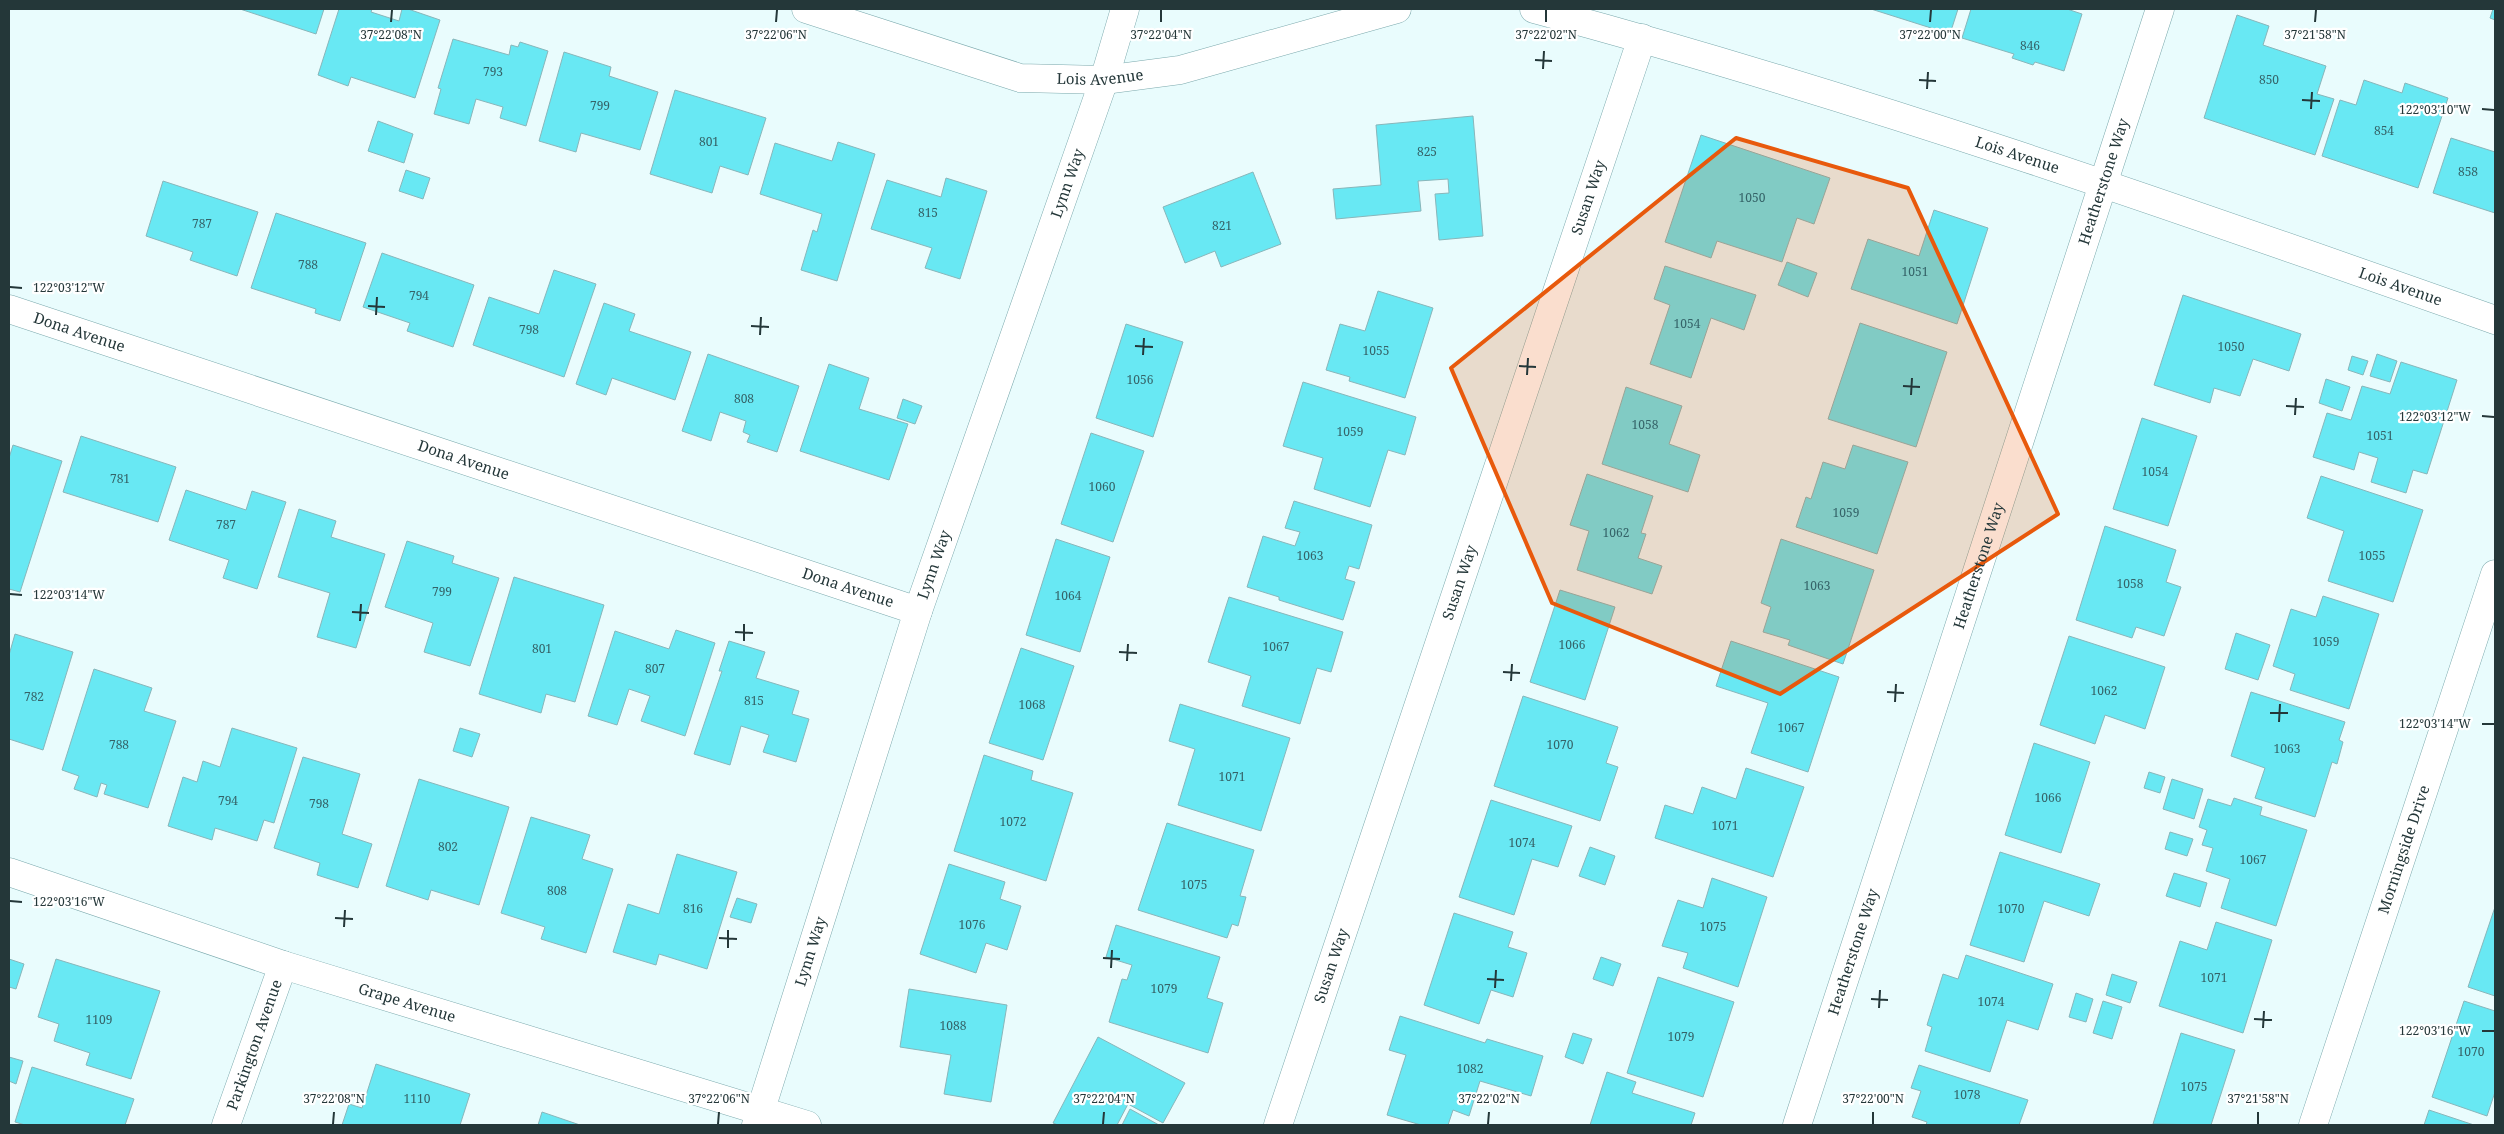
<svg xmlns="http://www.w3.org/2000/svg" width="2504" height="1134" viewBox="0 0 2504 1134" font-family="'Noto Serif',serif">
	<style>
		.building { fill: #68e8f3; stroke: #88b6ba }
		.lines { fill: none; stroke-linecap: round; stroke-linejoin: round }
		.street-casing { stroke: #7ba9ad; stroke-width: 29 }
		.secondary-casing { stroke: #7ba9ad; stroke-width: 29 }
		.street { stroke: #fff; stroke-width: 28 }
		.secondary { stroke: #fff; stroke-width: 28 }
		.marked { fill: #e8590c; fill-opacity: 0.2; stroke: #e8590c; stroke-width: 4; stroke-linejoin: round }
		.ticks { fill: none; stroke: #243739; stroke-width: 2 }
		.labels { text-anchor: middle; stroke-width: 4.5; stroke-linejoin: round; paint-order: stroke }
		.number-label { font-size: 12px; fill: #356368 }
		.street-label { font-size: 15px; fill: #243739; stroke: #fff }
		.ticks-label { font-size: 12px; text-anchor: middle; fill: #243739; stroke: #fff; stroke-width: 4.5; stroke-linejoin: round; paint-order: stroke }
	</style>
	<rect width="100%" height="100%" fill="#e9fcfd"/>
	<g class="building">
		<polygon points="240,9 324,9 316,34"/>
		<polygon points="339,9 372,9 371,12 399,21 402,9 408,9 440,20 415,98 351,77 348,86 318,75"/>
		<polygon points="1871,9 1958,9 1950,34"/>
		<polygon points="1971,9 2067,9 2082,14 2064,71 2035,62 2033,65 2012,58 2014,54 1962,38"/>
		<polygon points="2493,9 2495,9 2495,20 2490,18"/>
		<polygon points="2237,15 2269,26 2263,45 2326,66 2317,94 2334,99 2315,155 2204,118"/>
		<polygon points="453,39 509,55 511,45 518,47 520,42 548,51 526,126 500,118 503,107 476,99 469,124 434,114 441,89 438,88"/>
		<polygon points="564,52 611,67 609,76 658,92 640,150 581,133 576,152 539,141"/>
		<polygon points="2364,80 2402,93 2405,83 2448,98 2418,188 2322,156 2340,100 2356,105"/>
		<polygon points="675,90 766,118 748,175 720,166 712,193 650,174"/>
		<polygon points="1473,116 1483,236 1439,240 1435,194 1449,193 1448,179 1418,181 1421,211 1336,219 1333,189 1381,185 1376,125"/>
		<polygon points="378,121 413,134 404,163 368,151"/>
		<polygon points="1701,135 1830,178 1814,224 1797,218 1782,262 1717,241 1711,258 1665,242"/>
		<polygon points="2451,138 2495,152 2495,213 2433,193"/>
		<polygon points="838,142 875,154 837,281 801,270 813,230 817,232 822,214 760,194 775,143 832,161"/>
		<polygon points="406,170 430,178 423,199 399,191"/>
		<polygon points="1253,172 1281,244 1221,267 1215,251 1185,263 1163,207"/>
		<polygon points="946,178 987,191 960,279 925,268 932,248 871,229 887,180 941,197"/>
		<polygon points="163,181 258,212 237,276 190,260 193,252 146,236"/>
		<polygon points="1934,210 1988,228 1957,324 1851,289 1868,239 1919,256"/>
		<polygon points="276,213 366,243 340,321 315,313 316,309 251,288"/>
		<polygon points="382,253 474,285 453,347 407,331 410,323 363,307"/>
		<polygon points="1787,262 1817,273 1808,297 1778,285"/>
		<polygon points="1665,266 1756,295 1744,330 1711,318 1691,378 1650,364 1670,305 1654,299"/>
		<polygon points="554,270 596,284 564,377 473,345 489,297 539,314"/>
		<polygon points="1378,291 1433,308 1405,398 1349,381 1350,377 1326,370 1340,324 1365,331"/>
		<polygon points="2183,295 2301,334 2289,371 2253,359 2240,396 2214,388 2210,403 2154,385"/>
		<polygon points="604,303 635,314 629,331 691,352 675,400 612,378 606,395 576,384"/>
		<polygon points="1860,323 1947,352 1916,447 1828,419"/>
		<polygon points="1126,324 1183,342 1153,437 1096,418"/>
		<polygon points="708,354 799,386 777,452 747,442 750,435 743,432 746,421 720,412 711,441 682,431"/>
		<polygon points="2377,354 2397,361 2390,382 2370,376"/>
		<polygon points="2352,356 2368,361 2363,375 2348,370"/>
		<polygon points="2401,362 2457,380 2427,474 2413,470 2406,493 2371,482 2378,458 2359,452 2354,470 2313,457 2327,413 2351,420 2362,386 2390,394"/>
		<polygon points="829,364 869,378 859,409 908,424 889,480 800,451"/>
		<polygon points="2326,379 2350,387 2342,411 2319,403"/>
		<polygon points="1303,382 1416,417 1405,455 1388,450 1370,507 1314,489 1323,458 1283,446"/>
		<polygon points="1626,387 1682,406 1669,444 1700,455 1688,492 1602,464"/>
		<polygon points="903,399 922,406 915,424 897,418"/>
		<polygon points="2142,418 2197,436 2168,526 2113,509"/>
		<polygon points="1091,433 1144,451 1113,542 1061,524"/>
		<polygon points="81,436 176,467 158,522 63,492"/>
		<polygon points="13,445 62,461 20,592 9,589 9,458"/>
		<polygon points="1853,445 1908,462 1877,554 1796,527 1806,497 1811,499 1823,462 1845,469"/>
		<polygon points="1587,474 1653,496 1641,533 1646,534 1638,558 1662,566 1652,594 1577,570 1589,531 1570,525"/>
		<polygon points="2321,476 2423,510 2393,602 2328,581 2344,531 2307,518"/>
		<polygon points="186,490 246,510 252,491 286,502 257,589 223,578 229,560 169,540"/>
		<polygon points="1294,501 1372,525 1359,569 1349,566 1345,579 1355,582 1343,620 1279,600 1279,597 1247,587 1263,536 1295,546 1300,532 1285,528"/>
		<polygon points="299,509 336,521 331,537 385,554 356,648 317,637 330,593 278,577"/>
		<polygon points="2105,526 2176,550 2166,582 2181,587 2164,636 2136,627 2132,638 2076,620"/>
		<polygon points="1056,539 1110,557 1080,652 1026,635"/>
		<polygon points="1781,539 1874,570 1843,664 1788,645 1790,640 1763,632 1771,607 1761,603"/>
		<polygon points="407,541 454,556 452,563 499,578 470,666 424,652 433,623 385,607"/>
		<polygon points="514,577 604,605 575,702 546,694 541,713 479,694"/>
		<polygon points="1560,590 1615,607 1585,700 1530,682"/>
		<polygon points="2323,596 2379,614 2349,709 2290,690 2295,674 2273,666 2291,609 2316,617"/>
		<polygon points="1229,597 1343,632 1331,672 1317,668 1300,724 1242,706 1251,676 1208,662"/>
		<polygon points="676,630 715,643 685,736 641,721 650,696 629,689 617,725 588,716 615,631 669,649"/>
		<polygon points="2236,633 2270,645 2258,680 2225,669"/>
		<polygon points="15,634 73,652 43,750 9,739 9,655"/>
		<polygon points="2069,636 2165,667 2145,729 2105,715 2095,744 2040,725"/>
		<polygon points="729,641 765,652 756,678 799,691 792,714 809,719 796,762 763,752 769,735 741,726 730,765 694,754 722,671 719,671"/>
		<polygon points="1731,641 1839,677 1808,772 1751,753 1768,703 1716,686"/>
		<polygon points="1021,648 1074,666 1043,760 989,743"/>
		<polygon points="94,669 152,688 144,711 176,721 148,808 104,794 107,785 101,783 97,797 74,789 79,776 62,770"/>
		<polygon points="2251,692 2345,722 2339,740 2343,742 2337,764 2332,762 2315,817 2255,798 2265,768 2231,756"/>
		<polygon points="1523,696 1618,727 1606,763 1618,767 1600,821 1494,786"/>
		<polygon points="1180,704 1290,738 1261,831 1178,805 1195,749 1169,741"/>
		<polygon points="232,728 297,748 274,823 264,820 257,841 215,828 212,840 168,826 183,777 197,782 203,761 220,767"/>
		<polygon points="460,728 480,734 472,757 453,751"/>
		<polygon points="2034,743 2090,762 2061,853 2005,835"/>
		<polygon points="984,755 1033,771 1031,780 1073,793 1046,881 954,851"/>
		<polygon points="303,757 360,774 342,834 372,844 358,888 317,875 320,863 274,848"/>
		<polygon points="1746,768 1804,787 1773,877 1655,838 1665,805 1693,814 1702,787 1736,799"/>
		<polygon points="2149,772 2165,777 2160,793 2144,788"/>
		<polygon points="419,779 509,807 479,905 431,890 428,900 386,886"/>
		<polygon points="2172,779 2203,789 2194,819 2163,809"/>
		<polygon points="2234,798 2262,807 2260,815 2307,830 2276,926 2221,908 2230,879 2206,871 2213,848 2202,845 2207,830 2199,827 2208,799 2231,806"/>
		<polygon points="1491,800 1572,826 1558,867 1532,859 1514,915 1459,897"/>
		<polygon points="531,817 590,835 582,859 613,869 586,953 541,939 545,927 501,913"/>
		<polygon points="1167,823 1254,850 1240,896 1246,897 1238,926 1232,924 1227,938 1138,910"/>
		<polygon points="2170,832 2193,839 2187,856 2165,849"/>
		<polygon points="1590,847 1615,856 1605,885 1579,876"/>
		<polygon points="2000,852 2100,884 2089,916 2044,901 2024,962 1970,945"/>
		<polygon points="677,854 737,872 707,969 659,954 656,965 613,952 628,904 659,914"/>
		<polygon points="949,864 1005,882 1000,899 1021,906 1007,950 986,943 976,973 920,954"/>
		<polygon points="2174,873 2207,883 2200,907 2166,896"/>
		<polygon points="1712,878 1767,897 1738,987 1683,968 1688,953 1662,946 1678,900 1703,908"/>
		<polygon points="737,898 757,904 751,923 730,917"/>
		<polygon points="2495,907 2495,996 2468,987"/>
		<polygon points="1454,913 1513,932 1508,947 1527,953 1513,997 1491,990 1479,1024 1424,1005"/>
		<polygon points="2216,922 2272,940 2243,1033 2159,1006 2180,941 2207,950"/>
		<polygon points="1116,925 1220,957 1207,998 1223,1003 1208,1053 1109,1022 1122,979 1127,980 1132,965 1106,957"/>
		<polygon points="1966,955 2053,984 2038,1030 2007,1020 1990,1072 1925,1051 1932,1027 1927,1025 1943,974 1958,979"/>
		<polygon points="1601,957 1621,964 1613,986 1593,979"/>
		<polygon points="9,959 24,964 16,989 9,987"/>
		<polygon points="56,959 160,991 131,1079 86,1065 90,1053 54,1041 59,1024 38,1017"/>
		<polygon points="2112,974 2137,982 2130,1003 2106,995"/>
		<polygon points="1658,977 1734,1002 1703,1097 1627,1073"/>
		<polygon points="909,989 1007,1005 991,1102 944,1094 951,1055 900,1047"/>
		<polygon points="2076,993 2093,999 2086,1022 2069,1017"/>
		<polygon points="2103,1001 2122,1007 2112,1039 2093,1033"/>
		<polygon points="2464,1001 2495,1011 2495,1092 2487,1116 2432,1097"/>
		<polygon points="1400,1016 1485,1043 1487,1039 1543,1056 1531,1096 1480,1081 1469,1116 1453,1110 1448,1125 1421,1125 1387,1115 1406,1055 1389,1050"/>
		<polygon points="1573,1033 1592,1039 1583,1064 1565,1057"/>
		<polygon points="2181,1033 2235,1050 2211,1125 2153,1124"/>
		<polygon points="1098,1037 1185,1083 1163,1123 1128,1104 1117,1125 1058,1125 1053,1123"/>
		<polygon points="9,1057 23,1061 16,1084 9,1081"/>
		<polygon points="376,1064 470,1094 460,1125 342,1125 349,1104 362,1108"/>
		<polygon points="1919,1065 2028,1100 2019,1125 1926,1125 1927,1122 1912,1117 1921,1091 1911,1088"/>
		<polygon points="32,1067 134,1099 125,1125 25,1125 15,1122"/>
		<polygon points="1607,1072 1636,1082 1632,1093 1695,1113 1691,1125 1590,1125"/>
		<polygon points="1130,1109 1159,1125 1122,1125"/>
		<polygon points="2429,1110 2474,1125 2424,1125"/>
		<polygon points="542,1112 580,1125 538,1125"/>
	</g>
	<g class="lines">
		<g class="street-casing">
			<g id="street">
				<path id="s1" d="M806,9L1020,78L1104,80L1180,70L1397,9"/>
				<path id="s2" d="M1534,9C1859,96 2178,208 2495,320"/>
				<path id="s3" d="M9,309L918,611"/>
				<path id="s4" d="M226,1125L283,965"/>
				<path id="s5" d="M756,1125L918,611L1104,80L1125,9"/>
				<path id="s6" d="M1278,1125L1642,38"/>
				<path id="s7" d="M1797,1125L2160,9"/>
				<path id="s8" d="M2313,1125L2495,574"/>
			</g>
		</g>
		<g class="secondary-casing">
			<g id="secondary">
				<path id="s9" d="M9,872L283,965L807,1125"/>
			</g>
		</g>
		<use href="#street" class="street"/>
		<use href="#secondary" class="secondary"/>
	</g>
	<path class="marked" d="M1736,138L1908,188L2058,514L1780,694L1552,603L1451,368Z"/>
	<path class="ticks" d="M391,22L392,10M776,22L777,10M1161,22V10M1546,22V10M1930,22L1931,10M2315,22L2316,10M1535,60L1552,61M1543,69L1544,51M1919,80L1936,81M1927,89L1928,72M2302,100L2320,101M2311,109L2312,92M2482,109L2494,110M10,287L22,288M368,306L385,307M376,315L377,297M751,326L769,327M760,335L761,317M1135,346L1153,347M1143,355L1144,338M1519,366L1536,367M1527,375L1528,358M1903,386L1920,387M1911,395L1912,378M2286,406L2304,407M2295,415L2296,398M2482,416L2494,417M10,594L22,595M352,612L369,613M360,621L361,604M735,632L753,633M744,641V624M1119,652L1137,653M1127,661L1128,644M1503,672L1520,673M1511,681L1512,664M1887,692L1904,693M1895,702L1896,684M2270,713H2288M2279,722L2280,704M2482,724H2494M10,901L22,902M335,918L353,919M344,927L345,910M719,938L737,939M728,948V930M1103,958L1120,959M1111,968L1112,950M1487,979L1504,980M1495,988L1496,970M1871,999L1888,1000M1879,1008L1880,990M2254,1019L2272,1020M2263,1028L2264,1011M2482,1031H2494M333,1124L334,1112M718,1124L719,1112M1103,1124L1104,1112M1488,1124L1489,1112M1873,1124V1112M2258,1124V1112"/>
	<g class="labels">
		<g class="number-label">
			<text x="2030" y="50">846</text>
			<text x="493" y="76">793</text>
			<text x="2269" y="84">850</text>
			<text x="600" y="110">799</text>
			<text x="2384" y="135">854</text>
			<text x="709" y="146">801</text>
			<text x="1427" y="156">825</text>
			<text x="2468" y="176">858</text>
			<text x="1752" y="202">1050</text>
			<text x="928" y="217">815</text>
			<text x="202" y="228">787</text>
			<text x="1222" y="230">821</text>
			<text x="308" y="269">788</text>
			<text x="1915" y="276">1051</text>
			<text x="419" y="300">794</text>
			<text x="1687" y="328">1054</text>
			<text x="529" y="334">798</text>
			<text x="2231" y="351">1050</text>
			<text x="1376" y="355">1055</text>
			<text x="1140" y="384">1056</text>
			<text x="744" y="403">808</text>
			<text x="1645" y="429">1058</text>
			<text x="1350" y="436">1059</text>
			<text x="2380" y="440">1051</text>
			<text x="2155" y="476">1054</text>
			<text x="120" y="483">781</text>
			<text x="1102" y="491">1060</text>
			<text x="1846" y="517">1059</text>
			<text x="226" y="529">787</text>
			<text x="1616" y="537">1062</text>
			<text x="1310" y="560">1063</text>
			<text x="2372" y="560">1055</text>
			<text x="2130" y="588">1058</text>
			<text x="1817" y="590">1063</text>
			<text x="442" y="596">799</text>
			<text x="1068" y="600">1064</text>
			<text x="2326" y="646">1059</text>
			<text x="1572" y="649">1066</text>
			<text x="1276" y="651">1067</text>
			<text x="542" y="653">801</text>
			<text x="655" y="673">807</text>
			<text x="2104" y="695">1062</text>
			<text x="34" y="701">782</text>
			<text x="754" y="705">815</text>
			<text x="1032" y="709">1068</text>
			<text x="1791" y="732">1067</text>
			<text x="119" y="749">788</text>
			<text x="1560" y="749">1070</text>
			<text x="2287" y="753">1063</text>
			<text x="1232" y="781">1071</text>
			<text x="2048" y="802">1066</text>
			<text x="228" y="805">794</text>
			<text x="319" y="808">798</text>
			<text x="1013" y="826">1072</text>
			<text x="1725" y="830">1071</text>
			<text x="1522" y="847">1074</text>
			<text x="448" y="851">802</text>
			<text x="2253" y="864">1067</text>
			<text x="1194" y="889">1075</text>
			<text x="557" y="895">808</text>
			<text x="693" y="913">816</text>
			<text x="2011" y="913">1070</text>
			<text x="972" y="929">1076</text>
			<text x="1713" y="931">1075</text>
			<text x="2214" y="982">1071</text>
			<text x="1164" y="993">1079</text>
			<text x="1991" y="1006">1074</text>
			<text x="99" y="1024">1109</text>
			<text x="953" y="1030">1088</text>
			<text x="1681" y="1041">1079</text>
			<text x="2471" y="1056">1070</text>
			<text x="1470" y="1073">1082</text>
			<text x="2194" y="1091">1075</text>
			<text x="1967" y="1099">1078</text>
			<text x="417" y="1103">1110</text>
		</g>
		<g class="street-label">
			<text dy="5" stroke="none"><textPath href="#s1" startOffset="305">Lois Avenue</textPath></text>
			<text dy="5" stroke="none"><textPath href="#s2" startOffset="505">Lois Avenue</textPath></text>
			<text dy="5" stroke="none"><textPath href="#s5" startOffset="992">Lynn Way</textPath></text>
			<text dy="5" stroke="none"><textPath href="#s7" startOffset="992">Heatherstone Way</textPath></text>
			<text dy="5" stroke="none"><textPath href="#s6" startOffset="978">Susan Way</textPath></text>
			<text dy="5" stroke="none"><textPath href="#s2" startOffset="910">Lois Avenue</textPath></text>
			<text dy="5" stroke="none"><textPath href="#s3" startOffset="74">Dona Avenue</textPath></text>
			<text dy="5" stroke="none"><textPath href="#s3" startOffset="479">Dona Avenue</textPath></text>
			<text dy="5" stroke="none"><textPath href="#s5" startOffset="588">Lynn Way</textPath></text>
			<text dy="5" stroke="none"><textPath href="#s7" startOffset="588">Heatherstone Way</textPath></text>
			<text dy="5" stroke="none"><textPath href="#s6" startOffset="572">Susan Way</textPath></text>
			<text dy="5" stroke="none"><textPath href="#s3" startOffset="884">Dona Avenue</textPath></text>
			<text dy="5" stroke="none"><textPath href="#s8" startOffset="290">Morningside Drive</textPath></text>
			<text dy="5" stroke="none"><textPath href="#s5" startOffset="182">Lynn Way</textPath></text>
			<text dy="5" stroke="none"><textPath href="#s7" startOffset="182">Heatherstone Way</textPath></text>
			<text dy="5" stroke="none"><textPath href="#s6" startOffset="168">Susan Way</textPath></text>
			<text dy="5" stroke="none"><textPath href="#s9" startOffset="419">Grape Avenue</textPath></text>
			<text dy="5" stroke="none"><textPath href="#s4" startOffset="85">Parkington Avenue</textPath></text>
		</g>
	</g>
	<g class="ticks-label">
		<text x="391" y="39">37°22'08"N</text>
		<text x="776" y="39">37°22'06"N</text>
		<text x="1161" y="39">37°22'04"N</text>
		<text x="1546" y="39">37°22'02"N</text>
		<text x="1930" y="39">37°22'00"N</text>
		<text x="2315" y="39">37°21'58"N</text>
		<text x="2435" y="114">122°03'10"W</text>
		<text x="69" y="292">122°03'12"W</text>
		<text x="2435" y="421">122°03'12"W</text>
		<text x="69" y="599">122°03'14"W</text>
		<text x="2435" y="728">122°03'14"W</text>
		<text x="69" y="906">122°03'16"W</text>
		<text x="2435" y="1035">122°03'16"W</text>
		<text x="334" y="1103">37°22'08"N</text>
		<text x="719" y="1103">37°22'06"N</text>
		<text x="1104" y="1103">37°22'04"N</text>
		<text x="1489" y="1103">37°22'02"N</text>
		<text x="1873" y="1103">37°22'00"N</text>
		<text x="2258" y="1103">37°21'58"N</text>
	</g>
	<rect width="2504" height="1134" fill="none" stroke="#243739" stroke-width="20"/>
</svg>
